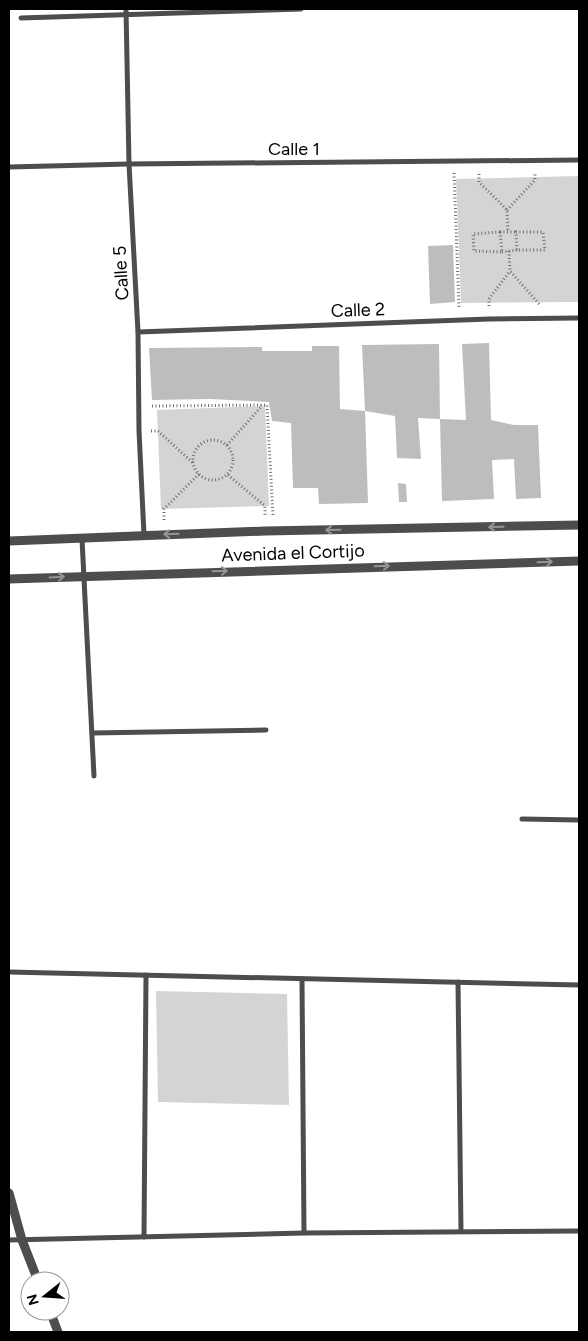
<svg xmlns="http://www.w3.org/2000/svg" width="588" height="1341" viewBox="0 0 588 1341" font-family="Figtree,sans-serif">
	<style>
		.green { fill: #d4d4d4 }
		.building { fill: #bdbdbd }
		.lines { fill: none; stroke-linecap: round; stroke-linejoin: round }
		.path { stroke: #6f6f6f; stroke-width: 3; stroke-dasharray: 1 2.5; stroke-linecap: butt }
		.minor { stroke: #4d4d4d; stroke-width: 5 }
		.tertiary { stroke: #4d4d4d; stroke-width: 9 }
		.oneway { stroke: #949494 }
		.labels { text-anchor: middle; stroke-width: 4; stroke-linejoin: round; paint-order: stroke }
		.street-label { font-size: 18px; fill: #000; stroke: #fff }
	</style>
	<rect width="100%" height="100%" fill="#fff"/>
	<g class="green">
		<polygon points="579,176 579,302 461,303 456,179"/>
		<polygon points="265,406 269,506 161,509 157,410"/>
		<polygon points="156,991 287,994 289,1105 158,1102"/>
	</g>
	<g class="building">
		<polygon points="453,245 455,302 430,304 428,246"/>
		<polygon points="489,343 491,420 514,425 538,425 541,498 516,499 514,459 492,460 494,499 442,501 440,419 466,420 462,344"/>
		<polygon points="439,344 440,419 418,418 421,459 397,458 395,416 365,411 362,345"/>
		<polygon points="312,346 339,346 340,409 365,411 368,503 319,504 318,488 293,488 291,423 272,421 269,402 210,399 152,400 149,348 262,347 262,351 312,351"/>
		<polygon points="398,483 406,484 407,502 399,502"/>
	</g>
	<g class="lines">
		<g class="path">
			<polyline points="454,173 459,307"/>
			<polyline points="479,174 479,182 507,210 508,232"/>
			<polyline points="507,210 535,180 535,174"/>
			<polygon points="500,232 502,252 474,251 473,234"/>
			<polyline points="500,232 516,232"/>
			<polygon points="516,232 543,232 545,250 517,250"/>
			<polyline points="509,251 510,271 540,305"/>
			<polyline points="502,252 517,250"/>
			<polyline points="489,306 489,299 510,271"/>
			<polyline points="152,406 267,405 273,516"/>
			<polyline points="151,431 158,431 193,463"/>
			<circle cx="213" cy="460" r="20"/>
			<polyline points="227,445 261,407 261,405"/>
			<polyline points="228,475 265,506 265,517"/>
			<polyline points="164,520 164,509 199,474"/>
		</g>
		<g class="minor">
			<polyline points="126,9 129,164 138,332 139,431 144,535"/>
			<polyline points="21,18 301,9"/>
			<polyline points="9,167 129,164 579,160"/>
			<polyline points="138,332 489,319 579,318"/>
			<polyline points="82,539 94,776"/>
			<polyline points="92,733 266,730"/>
			<polyline points="522,819 579,820"/>
			<polyline points="9,972 579,985"/>
			<polyline points="302,979 304,1233"/>
			<polyline points="458,982 461,1231"/>
			<polyline points="144,1237 146,975"/>
			<polyline points="9,1240 304,1233 579,1231"/>
		</g>
		<g class="tertiary">
			<polyline points="9,541 265,531 579,525"/>
			<polyline points="9,579 579,561"/>
			<polyline points="9,1193 22,1240 38,1281"/>
			<polyline points="50,1311 58,1332"/>
		</g>
	</g>
	<defs><path id="oneway-shaft" d="M-6 0H5M1.5-3L5.5 0L1.5 3" fill="none" stroke-width="1.6" stroke-linecap="round" stroke-linejoin="round" transform="scale(1.25)"/></defs>
	<g class="oneway">
		<use href="#oneway-shaft" transform="translate(496 527) rotate(179)"/>
		<use href="#oneway-shaft" transform="translate(333 530) rotate(179)"/>
		<use href="#oneway-shaft" transform="translate(171 534) rotate(178)"/>
		<use href="#oneway-shaft" transform="translate(545 562) rotate(-2)"/>
		<use href="#oneway-shaft" transform="translate(382 566) rotate(-2)"/>
		<use href="#oneway-shaft" transform="translate(220 571) rotate(-2)"/>
		<use href="#oneway-shaft" transform="translate(57 577) rotate(-3)"/>
	</g>
	<g class="labels">
		<g class="street-label">
			<text x="294" y="155">Calle 1</text>
			<text transform="translate(121 273) rotate(-93)" y="6">Calle 5</text>
			<text transform="translate(358 310) rotate(-2)" y="6">Calle 2</text>
			<text transform="translate(293 553) rotate(-2)" y="6">Avenida el Cortijo</text>
		</g>
	</g>
	<rect width="588" height="1341" fill="none" stroke="#000000" stroke-width="20"/>
	<g transform="translate(45 1296) rotate(253)"><circle r="24" fill="#ffffff" stroke="#999999"/>
	<path d="M0-4L9 19L0 12L-9 19Z" fill="#000000"/>
	<text y="-8" font-size="14" font-weight="bold" text-anchor="middle" fill="#000000">N</text>
	</g>
</svg>
